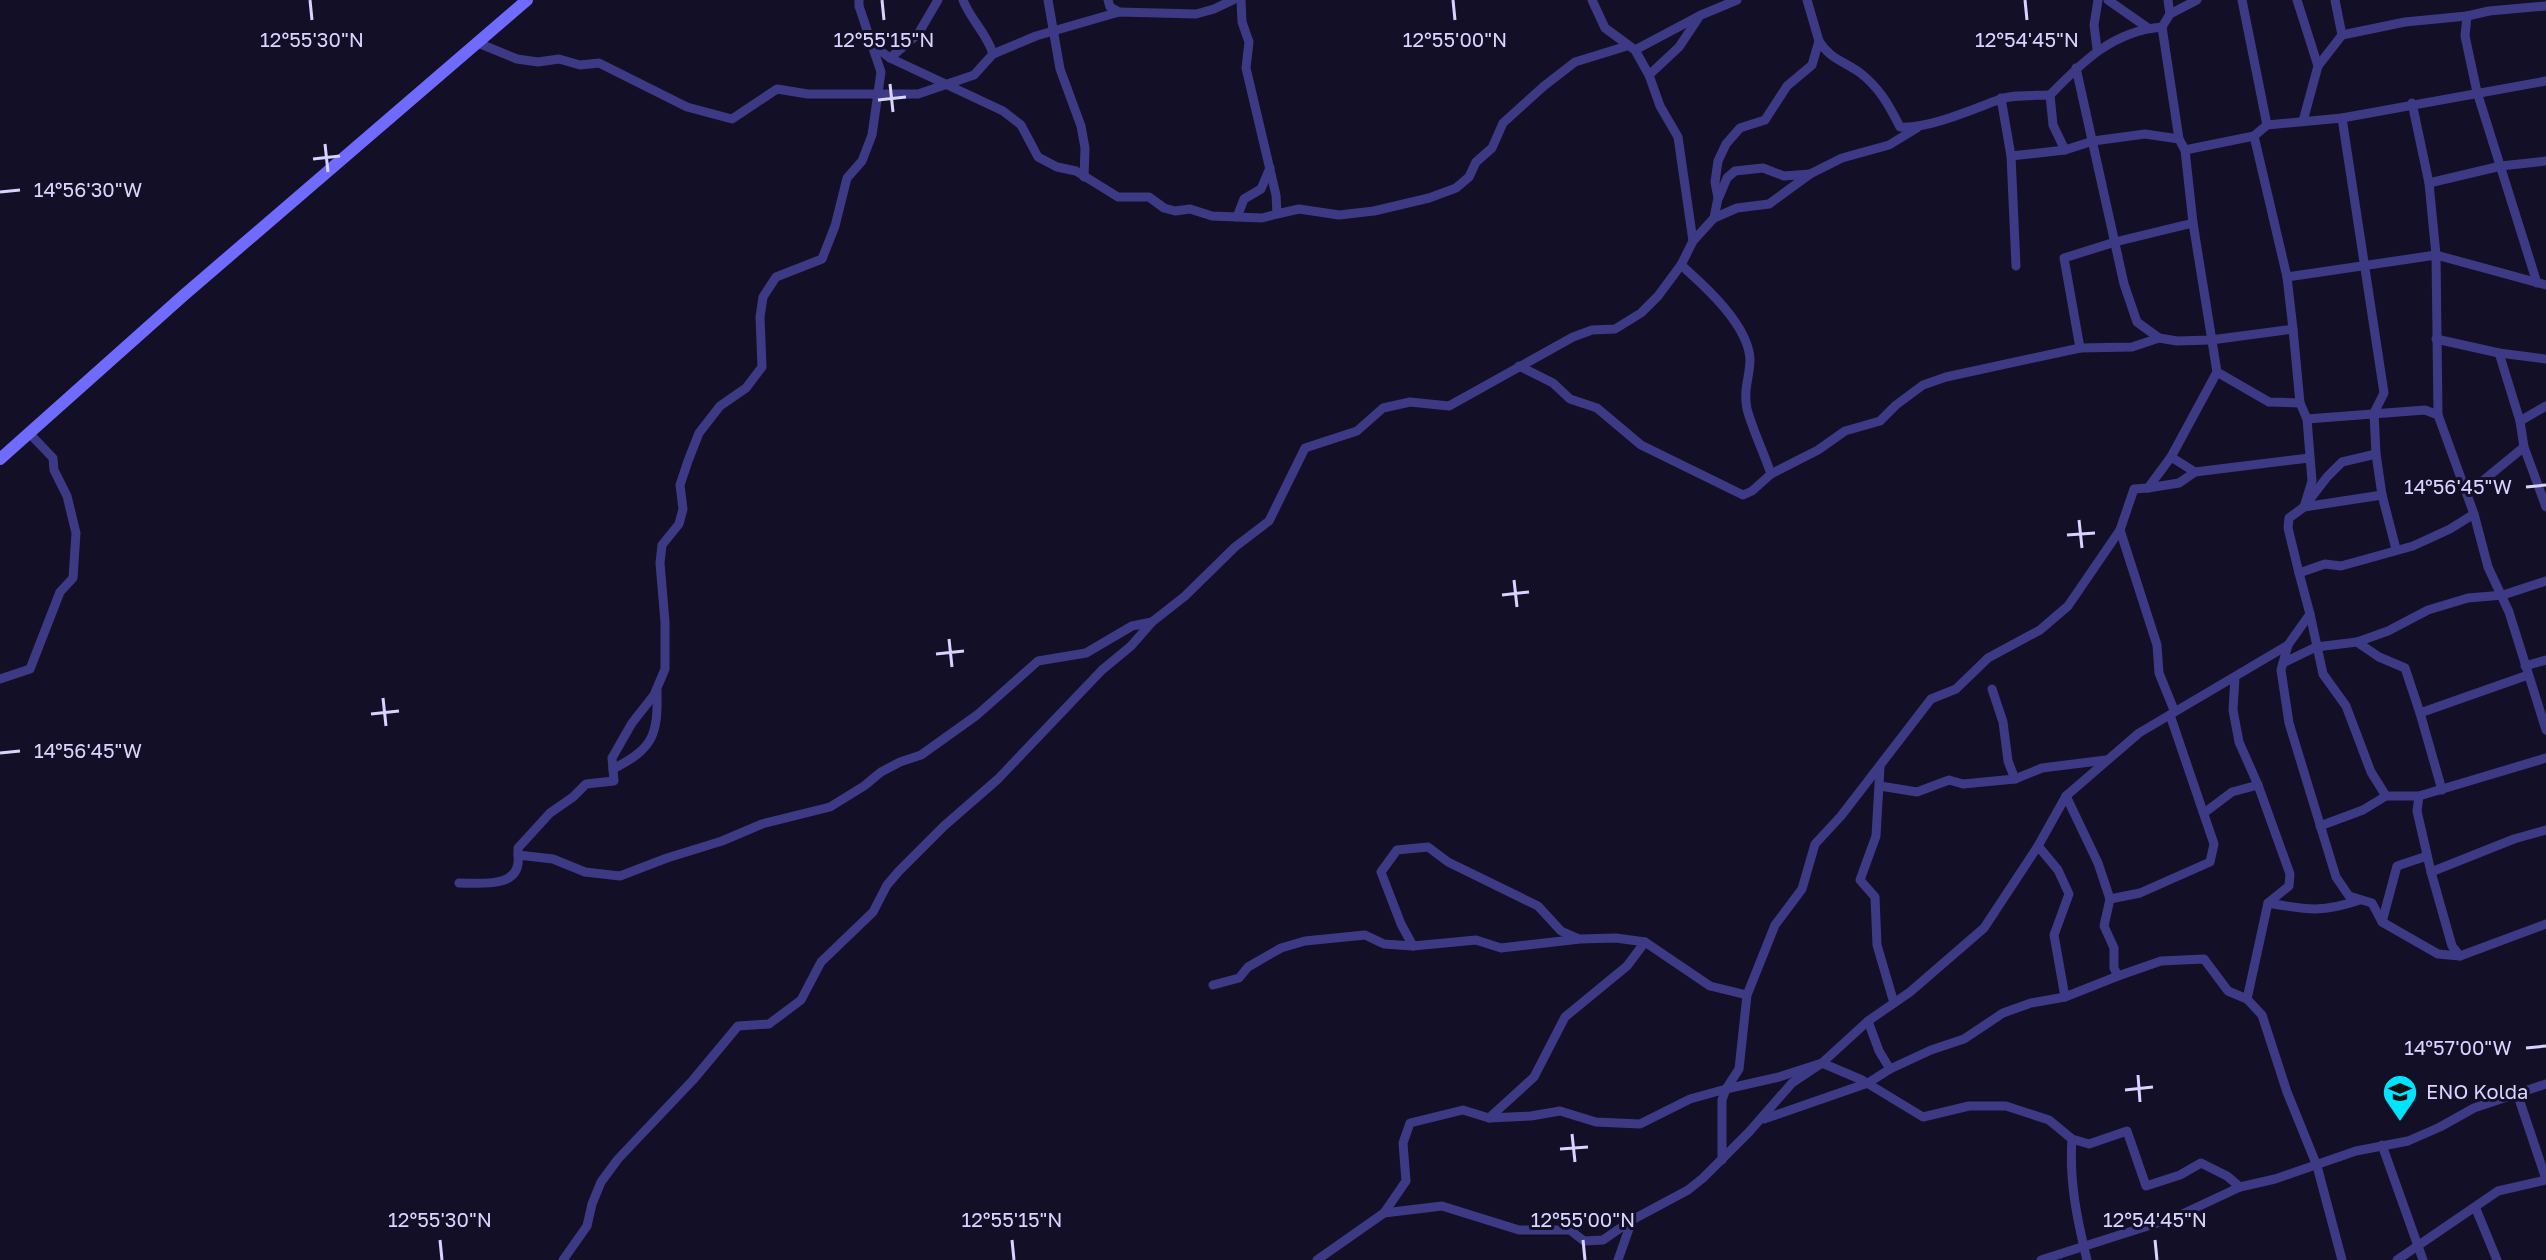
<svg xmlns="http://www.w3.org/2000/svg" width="2546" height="1260" viewBox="0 0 2546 1260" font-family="'Golos Text',sans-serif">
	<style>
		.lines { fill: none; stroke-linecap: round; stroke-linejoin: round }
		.street { stroke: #3d3a85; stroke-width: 9 }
		.secondary { stroke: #6f6bff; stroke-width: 12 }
		.ticks { fill: none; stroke: #d9d4ff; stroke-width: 3 }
		.labels { text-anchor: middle; stroke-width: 6; stroke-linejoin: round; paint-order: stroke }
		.poi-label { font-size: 20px; fill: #d9d4ff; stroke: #130f26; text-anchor: start }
		.ticks-label { font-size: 20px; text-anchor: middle; fill: #d9d4ff; stroke: #130f26; stroke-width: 6; stroke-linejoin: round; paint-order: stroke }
	</style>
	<rect width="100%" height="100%" fill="#130f26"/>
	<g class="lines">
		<g class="street">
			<polyline points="859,0 859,6 881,72 872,135 862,161 847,178 835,226 822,259 776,277 763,297 760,317 762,367 746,388 720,406 699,433 688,461 680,485 683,509 679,524 662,545 660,563 665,622 665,669 654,695 632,723 612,758 614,781 586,784 573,797 550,813 518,848 518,855 553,859 585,872 620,876 667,858 722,841 762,824 830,807 864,786 881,772 900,762 921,755 977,715 1038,661 1086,653 1132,626 1152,622"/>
			<path d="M963,0C971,21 987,33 993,54"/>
			<polyline points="1048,0 1060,69 1081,126 1085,148 1084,177"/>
			<polyline points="1108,0 1110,7 1119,12"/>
			<polyline points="1241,0 1242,22 1249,42 1246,68 1276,195 1277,214 1299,209 1339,215 1374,211 1429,198 1456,188 1469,177 1476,162 1492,148 1503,123 1544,86 1575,62 1627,46"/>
			<polyline points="1592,0 1605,28 1635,50 1649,75 1660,106 1678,137 1693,241"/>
			<polyline points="2108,0 2148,28"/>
			<polyline points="2168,0 2170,14"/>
			<polyline points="2242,0 2267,125"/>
			<polyline points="2297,0 2318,66"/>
			<polyline points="2342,35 2405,22 2467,16"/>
			<path d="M1819,41C1829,58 1843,61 1859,72C1879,87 1889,105 1900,127C1928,129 1971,110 1998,100C2013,94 2034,96 2050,95"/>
			<polyline points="478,43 517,59 538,62 559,59 580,65 599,63 687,107 732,119 777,89 808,94 918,94 974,75 993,54 1036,36 1119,12 1196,14 1214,9 1233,0"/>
			<polyline points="874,46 890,58 1003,111 1021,125 1038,157 1057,167 1076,171 1118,197 1149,197 1164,208 1175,211 1190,209 1212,216 1262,218 1277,214"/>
			<polyline points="2097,49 2094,25 2098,0"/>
			<polyline points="1635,50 1701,15 1737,0"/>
			<polyline points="890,58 918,34 938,0"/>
			<polyline points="2076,68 2124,284 2137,322 2159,338"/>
			<polyline points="1649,75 1679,47 1699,17"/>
			<polyline points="2001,98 2011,156 2016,266"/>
			<polyline points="2342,118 2384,393 2374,413 2376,454 2382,495 2396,549"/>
			<polyline points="2303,121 2318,66 2342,35 2335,0"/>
			<path d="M2065,150L2053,125L2050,95C2082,62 2113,31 2162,27"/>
			<polyline points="2185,150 2179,139 2162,27 2170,14 2197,0"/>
			<polyline points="2011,156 2065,150 2093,141 2145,134 2179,139"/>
			<polyline points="2429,183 2501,166 2546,161"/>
			<polyline points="1719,197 1727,178 1735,171 1763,168 1784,176 1810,174"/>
			<polyline points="1237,217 1244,199 1261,189 1270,168"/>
			<polyline points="1714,218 1737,208 1769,204 1810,174 1842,158 1889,145 1917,128"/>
			<polyline points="2193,223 2115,242 2064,258 2080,348 2132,347 2159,338 2177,341 2211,340 2293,329 2287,277 2254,136"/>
			<path d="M1681,265C1706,287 1748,325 1750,359C1750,377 1743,388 1747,409C1753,431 1764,453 1771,474L1818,450L1845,431L1880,421L1896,405L1923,385L1946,377L2080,348"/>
			<polyline points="2287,277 2436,255 2429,183 2412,103"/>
			<polyline points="2537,283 2477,92 2465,36 2467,16 2489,11 2546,6"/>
			<polyline points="2293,329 2300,403 2307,419 2312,481 2304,507 2382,495"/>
			<polyline points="2436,339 2499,353 2546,359"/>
			<polyline points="2499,353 2520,421 2524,447 2546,507"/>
			<polyline points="1519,366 1553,383 1570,399 1597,408 1641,445 1743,495 1752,491 1771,474"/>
			<polyline points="2217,372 2269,402 2300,403"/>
			<polyline points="2307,419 2425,410 2438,415"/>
			<polyline points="2520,421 2546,406"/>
			<polyline points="2171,457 2195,472"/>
			<polyline points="2148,488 2179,483 2195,472 2309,458"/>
			<polyline points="2468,493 2524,447"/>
			<polyline points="2474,514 2488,567 2509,612 2546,730"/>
			<polyline points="2120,530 2157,645 2159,673 2174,710"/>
			<polyline points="2299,573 2288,528 2289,518 2304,507 2327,477 2342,462 2376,454"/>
			<polyline points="2310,614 2323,674 2346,706 2371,772 2386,796 2419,796 2546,758"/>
			<polyline points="2357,642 2388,631 2428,610 2468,598 2503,595 2546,581"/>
			<polyline points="2288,645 2281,670 2289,723 2336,877 2349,896 2372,903 2382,922 2438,954 2460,956 2546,924"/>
			<polyline points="2283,663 2316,647 2357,642 2379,657 2405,668 2420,713"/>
			<polyline points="2525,666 2546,660"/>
			<polyline points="2235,677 2233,710 2239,742 2258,785 2290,874 2289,886 2268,903 2247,999 2262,1015 2287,1092 2317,1166 2342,1260"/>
			<polyline points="0,679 30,669 60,592 73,578 76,533 67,496 54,470 53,458 29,433"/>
			<polyline points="1992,689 2003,722 2008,761 2015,779"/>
			<polyline points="1880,767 1876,836 1860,880 1875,897 1877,945 1894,1003"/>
			<path d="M613,769C654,748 658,735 657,690"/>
			<polyline points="1880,786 1917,792 1949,780 1963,784 2015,779 2042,768 2106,760"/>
			<polyline points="2442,790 2420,713 2528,675"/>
			<polyline points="2066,796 2098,863 2110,899 2104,926 2114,948 2114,968 2118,976 2161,961 2204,959 2228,991 2247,999"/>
			<polyline points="2419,796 2417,811 2431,872 2452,946 2460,956"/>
			<polyline points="2204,813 2232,792 2258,785"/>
			<polyline points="2320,826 2363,810 2386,796"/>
			<polyline points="2038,846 2058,870 2069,894 2054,935 2065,997"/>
			<polyline points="2431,872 2514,839 2546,830"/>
			<path d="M459,883C482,883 522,889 518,855"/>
			<polyline points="2110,899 2140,893 2210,862 2214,844 2170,715"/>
			<path d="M2268,903C2308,910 2321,913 2360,900"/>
			<polyline points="2382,922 2397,866 2427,856"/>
			<polyline points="1413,946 1401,924 1381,872 1397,850 1428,847 1448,862 1538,906 1561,931 1577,938"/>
			<polyline points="1213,985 1239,978 1248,967 1281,948 1305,941 1365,935 1384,944 1413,946 1476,940 1501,948 1580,939 1616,938 1645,942 1710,986 1747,995"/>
			<polyline points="1868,1021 1879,1051 1890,1069 1931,1050 1964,1039 2003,1013 2031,1003 2065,997 2118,976"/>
			<polyline points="2517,1093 2546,1179"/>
			<polyline points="1489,1118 1534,1077 1565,1017 1627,966 1645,942"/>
			<polyline points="1764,1119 1868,1083 1890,1069"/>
			<path d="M2072,1139C2069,1181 2077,1219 2087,1260"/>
			<polyline points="2382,1145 2423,1260"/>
			<polyline points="1722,1160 1722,1100 1726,1089 1779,1077 1822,1063 1862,1080 1923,1117 1969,1106 2006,1106 2049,1120 2072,1139 2089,1144 2127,1131 2146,1186 2180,1175 2201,1163 2227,1176 2240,1187 2275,1179 2356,1151 2408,1141 2440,1127 2474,1108 2546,1084"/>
			<polyline points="2476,1209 2497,1260"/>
			<polyline points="1384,1213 1406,1181 1403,1143 1410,1123 1463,1110 1489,1118 1531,1116 1560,1111 1596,1122 1640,1124 1690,1099 1726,1089 1739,1069 1747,995 1775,925 1802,889 1815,844 1841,816 1931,699 1956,689 1988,658 2040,630 2068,606 2120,530 2134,489 2148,488 2171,457 2217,372 2193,223 2185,150 2254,136 2267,125 2342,118 2546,81"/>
			<polyline points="563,1260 587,1226 592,1204 601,1182 618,1159 693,1080 738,1026 769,1024 801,1000 821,962 873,912 887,885 899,871 944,826 998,779 1102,670 1131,646 1152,622 1185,596 1235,547 1269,521 1305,448 1357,431 1383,408 1410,402 1449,406 1573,337 1592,330 1615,329 1641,313 1658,296 1681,265 1693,241 1714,218 1718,198 1715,182 1718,161 1726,144 1740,128 1765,120 1787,86 1812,65 1819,41 1807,0"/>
			<polyline points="1317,1260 1384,1213 1442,1206 1519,1230 1570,1230 1584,1241 1603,1240 1632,1220 1688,1190 1703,1178 1749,1132 1792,1083 1822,1063 1868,1021 1910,992 1984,928 2038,846 2066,796 2139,733 2288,645 2310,614 2299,573 2325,564 2341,566 2413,546 2450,529 2474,514 2438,415 2436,255 2546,285"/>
			<polyline points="1618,1260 1632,1220"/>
			<polyline points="2041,1260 2176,1217 2240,1187"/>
			<polyline points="2397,1260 2498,1191 2546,1180"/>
		</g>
		<polyline class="secondary" points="0,459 184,295 527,0"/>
	</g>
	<path class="ticks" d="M310,0L312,20M882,0L884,20M1453,0L1455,20M2025,0L2027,20M890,84L893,112M878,100L906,97M325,144L328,172M313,159L340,156M0,192L20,190M2526,487L2546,485M2079,520L2082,548M2067,535L2095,533M1514,580L1517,607M1502,595L1529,592M949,639L952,667M936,654L964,651M383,698L386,726M371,714L399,711M0,753L20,751M2526,1048L2546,1046M2138,1075L2140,1102M2125,1090L2153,1087M1572,1134L1575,1162M1560,1149L1588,1147M440,1240L442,1260M1012,1240L1014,1260M1583,1240L1585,1260M2155,1240L2157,1260"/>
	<defs>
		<g id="university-pin" transform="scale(1.8)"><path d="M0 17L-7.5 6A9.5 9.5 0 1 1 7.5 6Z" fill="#00e5ff" stroke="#130f26"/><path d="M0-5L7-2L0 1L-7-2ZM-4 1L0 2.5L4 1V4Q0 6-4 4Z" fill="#111"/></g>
	</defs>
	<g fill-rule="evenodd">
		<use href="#university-pin" x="2400" y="1092"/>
	</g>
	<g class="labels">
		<g class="poi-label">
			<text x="2426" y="1099">ENO Kolda</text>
		</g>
	</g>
	<g class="ticks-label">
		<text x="312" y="47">12°55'30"N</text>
		<text x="884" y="47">12°55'15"N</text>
		<text x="1455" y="47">12°55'00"N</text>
		<text x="2027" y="47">12°54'45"N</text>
		<text x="88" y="197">14°56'30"W</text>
		<text x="2458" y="494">14°56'45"W</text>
		<text x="88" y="758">14°56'45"W</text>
		<text x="2458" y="1055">14°57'00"W</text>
		<text x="440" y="1227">12°55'30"N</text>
		<text x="1012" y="1227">12°55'15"N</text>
		<text x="1583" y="1227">12°55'00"N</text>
		<text x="2155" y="1227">12°54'45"N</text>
	</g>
</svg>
